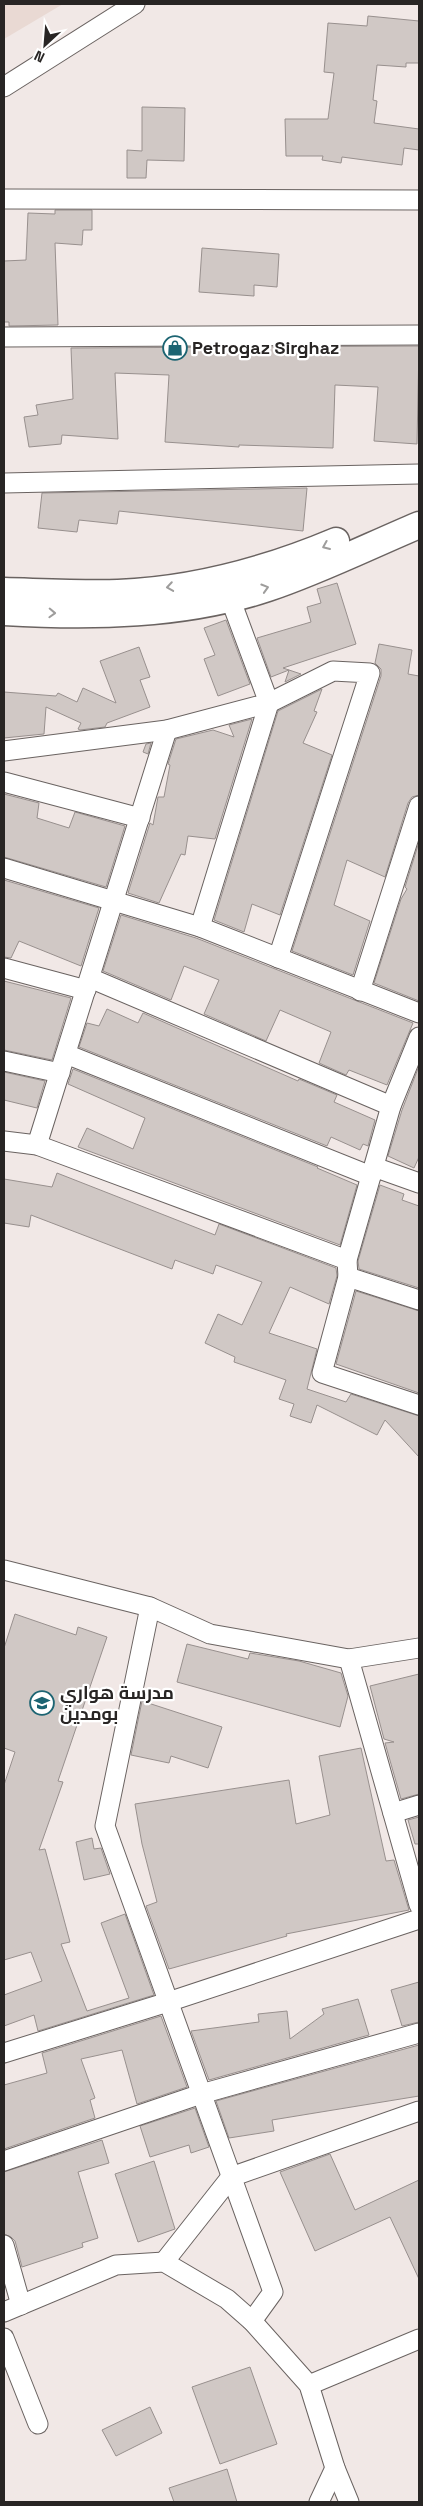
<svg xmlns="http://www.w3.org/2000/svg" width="423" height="2506" viewBox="0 0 423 2506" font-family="'Space Grotesk',Cairo,sans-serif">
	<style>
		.built { fill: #e9d9d3 }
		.building { fill: #d0c8c5; stroke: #98908e }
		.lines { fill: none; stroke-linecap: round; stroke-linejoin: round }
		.street-casing { stroke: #6a6361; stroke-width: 21 }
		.secondary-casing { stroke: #6a6361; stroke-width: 29 }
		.street { stroke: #fff; stroke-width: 19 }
		.secondary { stroke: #fff; stroke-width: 26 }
		.oneway { stroke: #9e9d9c }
		.labels { text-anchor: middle; stroke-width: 4.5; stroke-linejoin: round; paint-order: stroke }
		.poi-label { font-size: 18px; font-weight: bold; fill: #282524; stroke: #fff; text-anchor: start }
	</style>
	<rect width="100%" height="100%" fill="#f1e8e6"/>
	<polygon class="built" points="4,4 63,4 4,39"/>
	<g class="building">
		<polygon points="368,16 419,21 419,63 406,63 406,67 377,65 373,100 377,101 374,123 419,129 419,150 404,148 402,165 342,157 341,163 322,160 323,156 286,156 285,119 328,119 334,73 324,72 328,23 367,26"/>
		<polygon points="142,107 185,108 184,161 147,160 146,178 127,178 127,150 142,151"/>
		<polygon points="55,210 92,210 92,230 83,230 82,245 55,243 58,325 9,326 9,322 4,322 4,261 26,260 28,213 55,214"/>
		<polygon points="202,248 279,254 277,287 254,285 254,296 199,292"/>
		<polygon points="419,346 417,444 374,441 378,387 335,385 333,448 239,445 239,447 165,442 169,375 115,373 118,439 62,435 61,444 29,447 24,417 38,415 36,405 73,399 71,348"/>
		<polygon points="307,488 303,531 119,511 117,524 79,520 77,532 38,528 42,493"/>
		<polygon points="337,583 356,644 283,668 301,674 285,682 289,670 271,677 257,638 311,622 307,607 321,603 317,589"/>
		<polygon points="226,620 250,684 218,696 204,659 215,655 204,628"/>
		<polygon points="379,644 412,650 408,674 419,676 419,795 412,797 408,803 385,877 347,860 334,905 370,921 353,975 292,951 381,676 381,669 375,663"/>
		<polygon points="139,647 150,677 140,680 150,707 107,723 105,727 80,730 78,729 81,723 46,707 44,734 4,738 4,692 56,696 58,693 77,702 83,688 116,703 100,661"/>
		<polygon points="322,689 314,711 317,712 303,743 332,755 280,915 252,904 244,932 214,920 278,711"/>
		<polygon points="252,719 215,839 188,836 185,855 181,854 159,903 128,893 150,823 153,825 158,797 164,797 170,765 168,764 176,739 213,730 234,737 229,725"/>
		<polygon points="151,743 148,754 143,752 146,744"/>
		<polygon points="4,794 39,803 37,818 69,828 75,812 125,826 106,887 4,857"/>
		<polygon points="419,842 419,1001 374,983 401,899 407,889 405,887"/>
		<polygon points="4,880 99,908 81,966 19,941 11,958 4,957"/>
		<polygon points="121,915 196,938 413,1023 387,1085 349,1070 346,1075 319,1063 331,1032 280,1010 266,1041 204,1014 219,980 184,966 171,1000 103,971"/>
		<polygon points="4,981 71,998 52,1060 4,1050"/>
		<polygon points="107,1009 138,1023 143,1013 298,1081 299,1079 337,1095 334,1102 375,1120 368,1146 363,1144 360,1150 331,1137 327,1146 79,1047 87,1023 99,1026"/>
		<polygon points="419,1066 419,1157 414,1168 388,1156 402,1110"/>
		<polygon points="73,1069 318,1167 317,1168 357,1185 340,1245 78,1147 87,1128 133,1149 145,1118 68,1084"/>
		<polygon points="4,1072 45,1081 37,1108 4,1100"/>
		<polygon points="57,1173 215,1235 219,1224 336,1268 337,1276 329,1304 290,1287 269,1333 317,1349 307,1389 346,1402 351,1394 419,1416 419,1457 385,1420 377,1435 317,1405 311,1423 290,1416 294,1404 279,1399 286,1380 234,1362 235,1357 205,1343 218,1314 242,1325 262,1282 216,1265 213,1274 175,1260 172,1269 31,1215 29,1227 4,1223 4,1179 52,1187"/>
		<polygon points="380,1185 404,1194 402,1200 419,1206 419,1288 359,1269 358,1261"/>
		<polygon points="356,1291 419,1311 419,1393 336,1364"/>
		<polygon points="15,1614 76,1635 78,1627 107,1637 58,1781 63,1782 39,1850 45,1849 70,1942 61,1944 87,2011 129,1998 101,1923 125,1914 154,1995 38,2031 34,2015 4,2026 4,1995 42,1981 31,1952 4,1960 4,1785 15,1752 4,1748 4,1648"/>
		<polygon points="187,1644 248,1659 250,1653 299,1661 341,1673 348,1696 340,1727 177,1682"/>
		<polygon points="419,1674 419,1794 401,1799 385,1743 394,1742 384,1739 370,1686"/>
		<polygon points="142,1701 222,1727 208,1768 171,1756 169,1763 131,1755"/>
		<polygon points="361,1748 386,1861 394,1860 409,1910 286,1934 287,1936 169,1969 146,1906 157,1902 142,1844 135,1804 289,1780 296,1824 330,1815 319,1756"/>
		<polygon points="419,1817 419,1844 415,1844 408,1820"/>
		<polygon points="92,1838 94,1849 101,1848 110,1874 84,1880 76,1842"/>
		<polygon points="419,1982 419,2022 402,2026 391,1990"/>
		<polygon points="358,1999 369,2035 209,2080 191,2031 259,2022 258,2014 287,2011 290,2039 324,2014 322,2009"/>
		<polygon points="161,2016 187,2087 137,2104 122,2050 81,2059 95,2098 90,2100 95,2118 4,2149 4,2085 47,2073 42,2053"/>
		<polygon points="419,2045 419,2096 272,2120 274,2131 229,2138 216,2101"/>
		<polygon points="195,2108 209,2147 191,2153 189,2145 150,2157 140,2126"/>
		<polygon points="102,2140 109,2163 78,2172 98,2238 82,2243 83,2247 22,2267 15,2241 11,2237 4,2234 4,2172"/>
		<polygon points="330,2154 355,2210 419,2180 419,2279 390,2217 315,2251 280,2172"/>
		<polygon points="154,2161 175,2229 138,2242 115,2174"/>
		<polygon points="250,2367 277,2444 220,2464 192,2387"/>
		<polygon points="150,2407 162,2433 116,2456 102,2430"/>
		<polygon points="227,2469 237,2502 174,2502 169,2488"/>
	</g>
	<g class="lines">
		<g class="street-casing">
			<g id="street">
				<polyline points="4,87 135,4"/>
				<polyline points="4,199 419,200"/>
				<polyline points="4,337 419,335"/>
				<polyline points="4,483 419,474"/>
				<polyline points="4,751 167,730 269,703 333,671 370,673 278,958"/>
				<polyline points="4,782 140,818"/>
				<polyline points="4,868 200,927 419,1013"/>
				<polyline points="200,927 269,703 230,598"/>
				<polyline points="4,968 86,990"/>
				<polyline points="90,978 391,1106"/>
				<polyline points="360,991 419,806"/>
				<polyline points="419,1037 391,1106 347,1260 348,1277 322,1373 419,1405"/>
				<polyline points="66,1054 371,1176"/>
				<polyline points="4,1061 60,1073"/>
				<polyline points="4,1141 37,1145 347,1260"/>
				<polyline points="37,1145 167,730"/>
				<polyline points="374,1167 419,1183"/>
				<polyline points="348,1277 419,1300"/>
				<polyline points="4,1570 150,1607 210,1634 349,1659 419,1648"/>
				<polyline points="150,1607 105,1826 273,2292 252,2321"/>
				<polyline points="349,1659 419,1905"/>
				<polyline points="393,1813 419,1805"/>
				<polyline points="4,2053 168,2002 419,1919"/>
				<polyline points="4,2161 201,2094 419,2033"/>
				<polyline points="4,2245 21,2305"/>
				<polyline points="164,2262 231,2177 419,2111"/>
				<polyline points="4,2312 116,2265 164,2262 227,2299 252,2321 309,2385 335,2468 349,2502"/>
				<polyline points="4,2338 38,2424"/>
				<polyline points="309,2385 419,2339"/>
				<polyline points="319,2502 335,2468"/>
			</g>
		</g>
		<g class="secondary-casing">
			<g id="secondary">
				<path d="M4,591C42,592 80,594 118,593C193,590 267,570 336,541"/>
				<path d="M4,612C91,617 184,616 268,588C319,571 369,546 419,525"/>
			</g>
		</g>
		<use href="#street" class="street"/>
		<use href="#secondary" class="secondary"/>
	</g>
	<defs><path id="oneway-chevron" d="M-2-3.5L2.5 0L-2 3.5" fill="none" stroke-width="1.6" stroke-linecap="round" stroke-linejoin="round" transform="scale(1.25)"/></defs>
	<g class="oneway">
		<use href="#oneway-chevron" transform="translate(326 546) rotate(157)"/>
		<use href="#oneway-chevron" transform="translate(170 587) rotate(171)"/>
		<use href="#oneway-chevron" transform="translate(265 588) rotate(-17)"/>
		<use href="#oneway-chevron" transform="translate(52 613) rotate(2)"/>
	</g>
	<defs>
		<g id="shop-ring" transform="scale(1.25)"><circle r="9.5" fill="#fff" stroke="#1c6472" stroke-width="1.5"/><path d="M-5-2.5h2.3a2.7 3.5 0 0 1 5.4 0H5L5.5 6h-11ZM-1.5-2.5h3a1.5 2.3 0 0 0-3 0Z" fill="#1c6472"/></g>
		<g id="school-ring" transform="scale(1.25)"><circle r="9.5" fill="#fff" stroke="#1c6472" stroke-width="1.5"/><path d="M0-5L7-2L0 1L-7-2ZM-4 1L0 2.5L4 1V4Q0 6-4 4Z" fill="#1c6472"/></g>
	</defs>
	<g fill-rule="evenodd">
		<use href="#shop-ring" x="175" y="348"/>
		<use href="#school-ring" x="42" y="1703"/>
	</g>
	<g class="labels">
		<g class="poi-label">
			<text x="192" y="354">Petrogaz Sirghaz</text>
			<text x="60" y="1699">مدرسة هواري<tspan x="60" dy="21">بومدين</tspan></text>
		</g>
	</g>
	<rect width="423" height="2506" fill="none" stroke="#282524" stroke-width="10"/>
	<g transform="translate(45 45) rotate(206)" stroke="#ffffff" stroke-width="4" paint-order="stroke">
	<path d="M0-4L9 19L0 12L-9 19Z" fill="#282524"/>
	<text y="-8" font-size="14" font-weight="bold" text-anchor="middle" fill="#282524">N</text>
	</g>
</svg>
